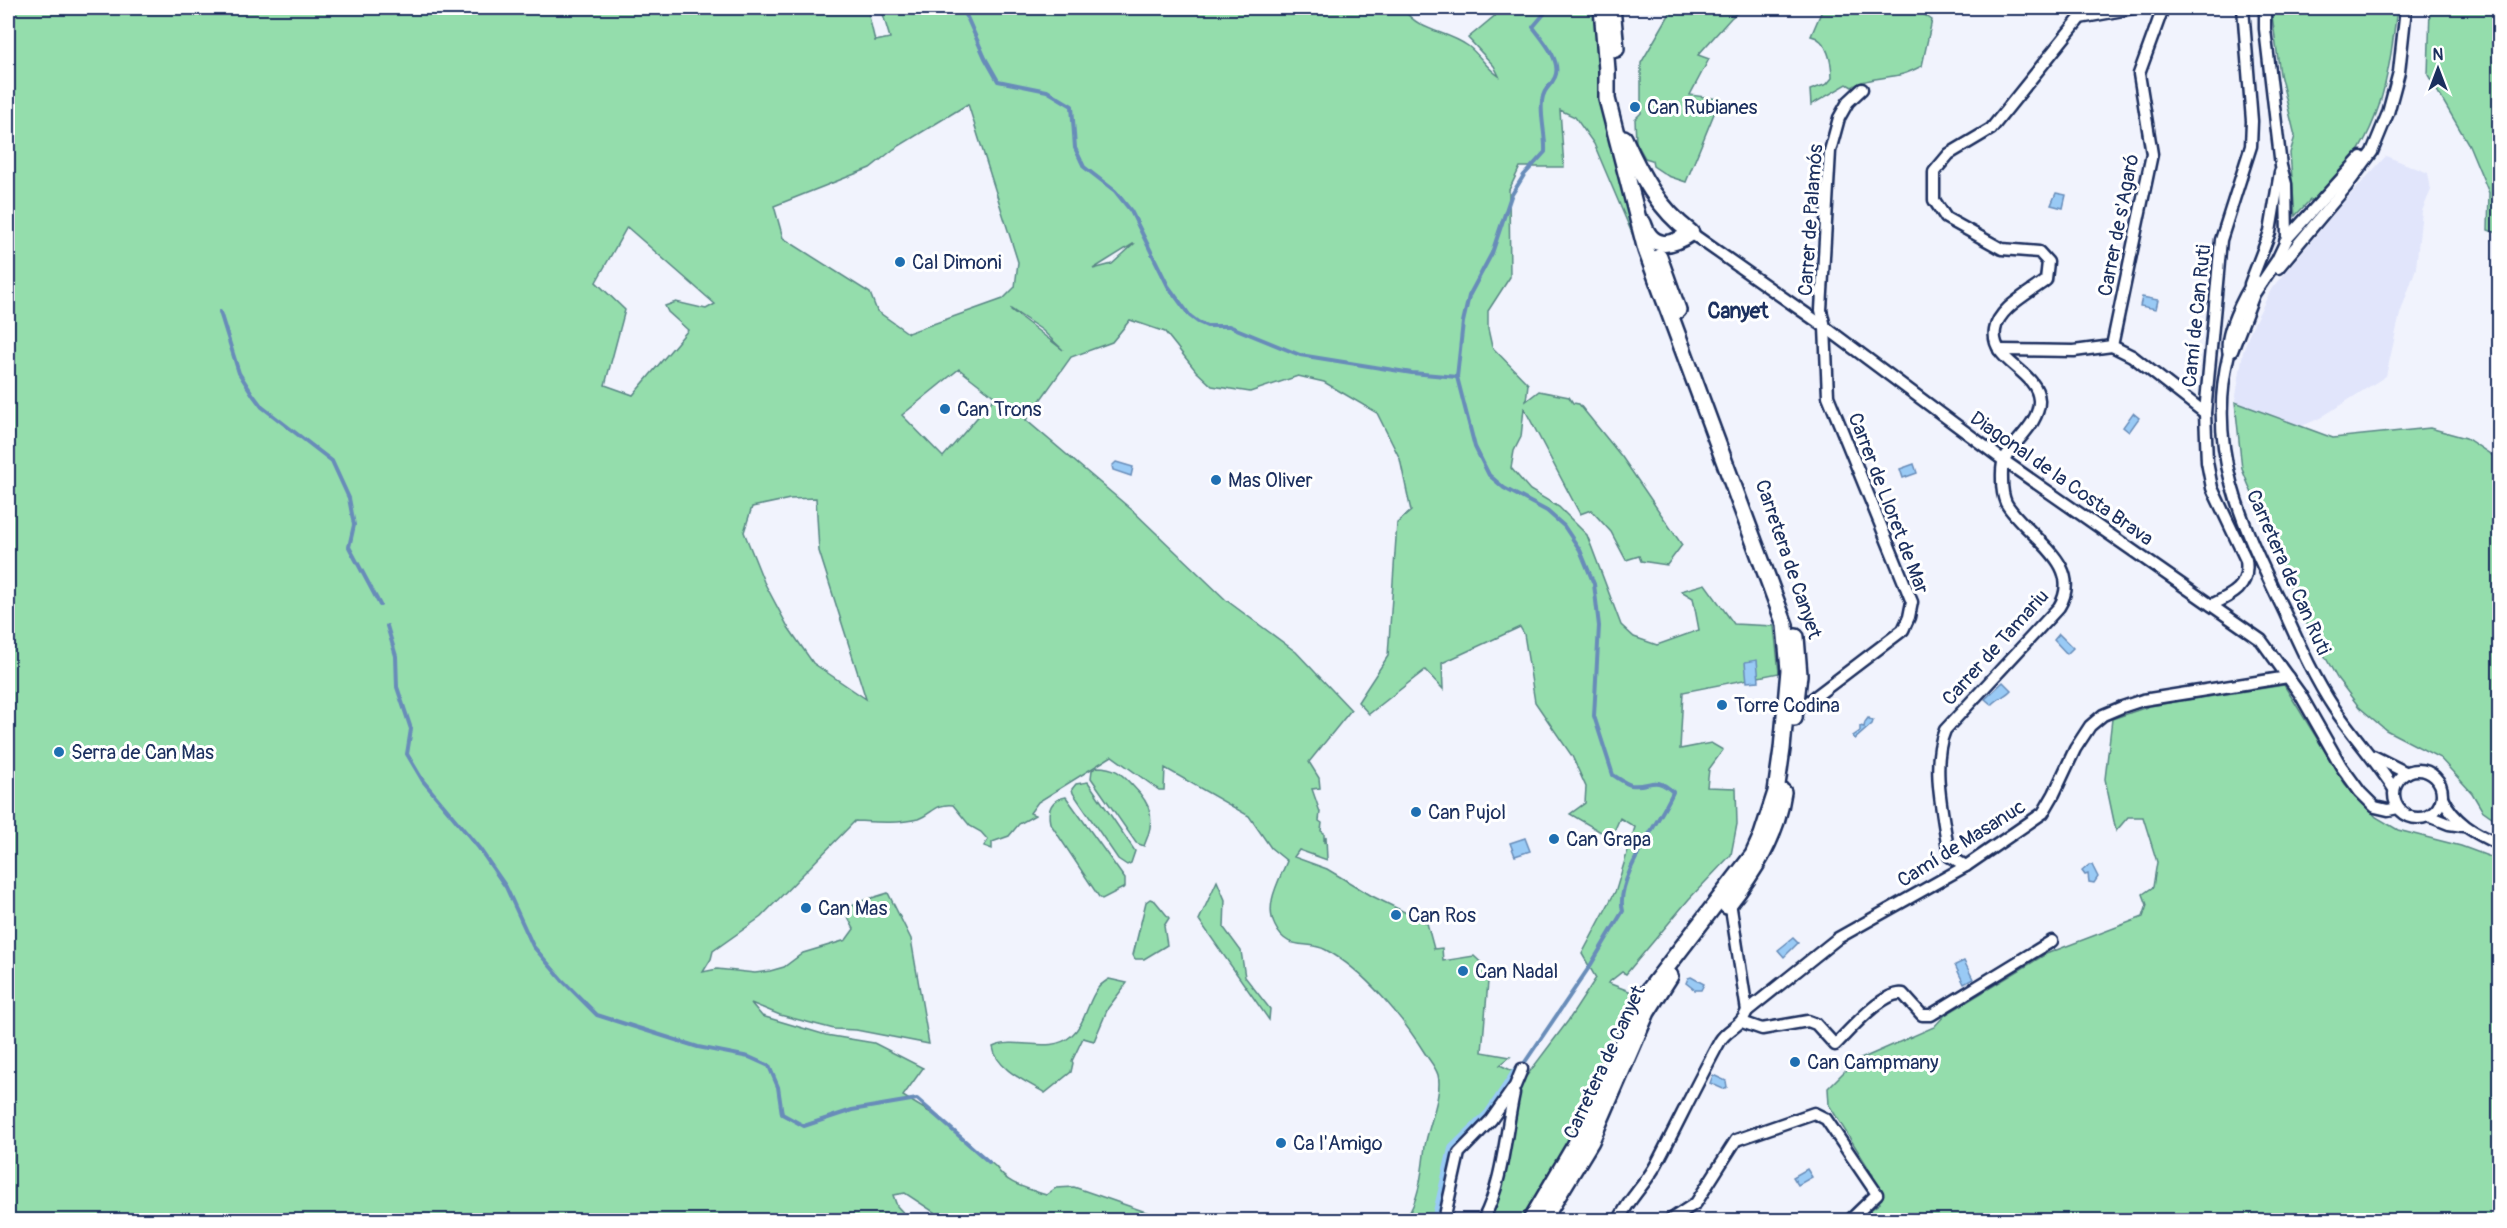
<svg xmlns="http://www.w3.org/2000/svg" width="2507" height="1228" viewBox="0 0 2507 1228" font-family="Pangolin,sans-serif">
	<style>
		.built { fill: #e1e5fb }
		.green { fill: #94ddac; stroke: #588685; stroke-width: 1.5; fill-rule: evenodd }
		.water { fill: #99caf5; stroke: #678cb9; stroke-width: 1.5 }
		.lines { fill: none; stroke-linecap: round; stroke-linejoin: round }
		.stream { stroke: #678cb9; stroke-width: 4 }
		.canal { stroke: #99caf5; stroke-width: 12 }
		.street-casing { stroke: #1b2f5e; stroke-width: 15 }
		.secondary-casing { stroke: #1b2f5e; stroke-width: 20 }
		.street { stroke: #fff; stroke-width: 10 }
		.secondary { stroke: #fff; stroke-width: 15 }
		.poi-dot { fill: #1f6fb2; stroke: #fff; stroke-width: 2 }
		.labels { text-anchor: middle; stroke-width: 6; stroke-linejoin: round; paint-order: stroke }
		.poi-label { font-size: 20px; fill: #1b2f5e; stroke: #fff; text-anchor: start }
		.street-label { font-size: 20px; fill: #1b2f5e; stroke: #fff }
		.neighbourhood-label { font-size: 21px; font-weight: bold; fill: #1b2f5e; stroke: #fff }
	</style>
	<rect width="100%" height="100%" fill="#f1f3fd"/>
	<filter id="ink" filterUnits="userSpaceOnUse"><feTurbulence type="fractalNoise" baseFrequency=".0167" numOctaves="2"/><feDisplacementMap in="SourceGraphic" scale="12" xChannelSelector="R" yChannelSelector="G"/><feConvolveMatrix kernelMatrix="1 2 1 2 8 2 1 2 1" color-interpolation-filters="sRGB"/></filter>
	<g filter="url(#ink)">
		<polygon class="built" points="2386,156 2428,173 2431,190 2422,211 2416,268 2400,314 2386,376 2320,418 2293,430 2235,402 2243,352 2251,329 2272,288 2343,203"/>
		<g class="green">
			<path d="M8,8H867L875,41L890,38L881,8H1402C1422,34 1444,29 1468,46C1479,54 1487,69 1499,76L1494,66L1468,38L1498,13L1499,8H1595L1597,56L1606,127L1634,238L1594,144L1575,117L1560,110L1564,167H1520L1509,190L1510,277L1488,311V329L1492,347L1528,384L1526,401L1539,391L1569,397L1573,403L1579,404L1622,457L1682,545L1667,565L1641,561L1639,556L1626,560L1611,532L1591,510L1580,514L1524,408L1521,437L1514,451L1511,468L1530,490L1559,507L1587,535L1621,625L1634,637L1657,645L1699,630L1693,598L1681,591L1705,584L1734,624L1774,626L1779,673L1683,692L1680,749L1711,743L1723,750L1709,769L1707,787L1736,788L1737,824L1731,855L1689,899L1626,974L1622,972L1608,983L1629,991L1636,997L1592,1096L1525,1220H1486L1517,1095L1522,1082L1568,1021L1596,978L1582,954L1616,890L1635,827L1620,818L1611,838L1570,814L1585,803L1586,787L1572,756L1535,702L1524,634L1520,627L1442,663L1443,689L1425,670L1369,714L1358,702L1388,656L1397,523L1411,511L1400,459L1377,413L1324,382L1298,376L1250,392L1212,386L1196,371L1165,332L1130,320L1112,342L1071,357L1026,420L1132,510L1226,600L1296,652L1351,710L1309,762L1319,778L1320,788L1312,789L1320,812L1319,821L1322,823L1321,831L1324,833V843L1326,836L1327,860L1299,850L1294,857L1327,869L1372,896L1427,923L1434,949L1442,948L1443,961L1474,956L1489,970L1482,1052L1510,1057L1500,1065L1513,1071L1493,1106L1453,1149L1434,1220H1405C1420,1199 1422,1171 1425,1146C1428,1127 1443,1093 1438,1075C1436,1068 1430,1061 1426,1055C1403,1018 1365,971 1326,950C1307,939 1288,953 1275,926C1264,905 1279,881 1287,861L1271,848L1249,816L1165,768L1164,790H1159L1112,756L1038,802L1030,813L1035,815L1019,824L1009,836L992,842V849L984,846L988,840L981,832L970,826L953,805C936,803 932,814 918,819C897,824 875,822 855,821L761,917L713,951L711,959L703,972L717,969L755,973L770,971L784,967L803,953L846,940L854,929L844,910L862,901L888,893L911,939L929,1044L856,1030L834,1029L780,1015L751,1003L762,1016L826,1035L874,1043L923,1068L903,1096L936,1116L996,1167C1007,1185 1027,1188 1046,1195L1056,1188L1074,1187L1169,1220H946L905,1193L893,1195L897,1206L910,1220H8ZM968,104L1018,262L1015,287L1003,299L908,333L877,311L870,293L783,238L774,206L870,168L894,149ZM627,227L715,304L706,309L676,302L665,306L668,312L688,330L633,395L605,385L625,310L596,282ZM1134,244L1112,264L1093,269L1133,244ZM1011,309L1042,330L1063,350L1011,310ZM959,369L995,397L943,457L902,415ZM816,498L819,551L866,699L813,663L788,627L764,582L744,532L752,507L790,499Z"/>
			<polygon points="1673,8 1743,8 1731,18 1698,55 1709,59 1690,95 1720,99 1686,182 1668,176 1653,166 1652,160 1645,158 1636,142 1635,119 1641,113 1641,63"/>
			<path d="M1823,8H1914L1932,20L1922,66C1915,69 1907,74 1899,75C1885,78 1862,79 1852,87L1847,84L1811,105L1810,90L1827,84L1832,78C1832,64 1828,39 1811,36Z"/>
			<path d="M2271,8H2397C2390,66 2383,126 2342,173C2333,183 2322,193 2313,203L2310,200L2295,216L2290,153L2295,136L2280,74Z"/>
			<polygon points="2430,8 2499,8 2499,234 2488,230 2489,193 2469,145 2428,75"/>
			<polygon points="2235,402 2333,438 2430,428 2466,438 2499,460 2499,822 2482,810 2472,793 2440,758 2386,730 2359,707 2337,678 2301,613 2242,469"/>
			<polygon points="2284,685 2345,784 2376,817 2398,830 2461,846 2499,860 2499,1220 1856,1220 1880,1203 1864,1183 1873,1175 1829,1105 1828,1088 1854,1062 1934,1027 1945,1015 2046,954 2143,917 2147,905 2143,894 2153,887 2157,862 2143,817 2128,817 2116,831 2105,779 2112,719 2150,706"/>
			<path d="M1097,767C1115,767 1121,773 1133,786C1152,805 1156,819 1144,846L1136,843L1091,778L1092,770Z"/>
			<polygon points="1088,782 1135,851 1131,863 1127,865 1118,859 1073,793 1072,789 1076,784"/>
			<path d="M1066,797L1125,879V887L1102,899L1099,897L1050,823C1047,810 1051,799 1066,797Z"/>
			<polygon points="1217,881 1225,900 1224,928 1241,951 1245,977 1270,1009 1269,1020 1199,920"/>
			<polygon points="1150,899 1155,901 1169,918 1164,926 1167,945 1144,959 1135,959 1133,955 1146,902"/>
			<path d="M1109,979L1127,983L1108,1008L1094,1041L1083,1038L1072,1061L1073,1063L1071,1072L1045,1093C1027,1082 996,1069 993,1047C1016,1036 1050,1055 1071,1036C1086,1023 1087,1002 1098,988C1101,984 1106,981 1109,979Z"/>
		</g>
		<g class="water">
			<polygon points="2056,193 2066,195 2063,208 2051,205"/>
			<polygon points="2142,297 2158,300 2156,309 2140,306"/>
			<polygon points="2133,413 2139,418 2129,432 2123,427"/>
			<polygon points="1116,462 1133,467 1131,476 1113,470 1112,466"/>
			<polygon points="1914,464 1917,473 1903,478 1900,469"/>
			<polygon points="2059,634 2073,648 2067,654 2054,640"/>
			<polygon points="1757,660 1759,681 1747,682 1745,662"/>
			<path d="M2003,682L2011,690C2006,696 1998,698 1992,705L1985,699Z"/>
			<polygon points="1868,718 1873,721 1872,724 1855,739 1853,736 1860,731 1860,726 1864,727 1865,722"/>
			<polygon points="1525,838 1530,851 1515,856 1510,843"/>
			<polygon points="2089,865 2092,865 2098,877 2094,883 2089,882 2088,874 2085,875 2082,871"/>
			<polygon points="1793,938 1798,943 1784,957 1778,950"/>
			<polygon points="1964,961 1973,979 1964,984 1955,965"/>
			<polygon points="1691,977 1704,984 1701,990 1695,990 1686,983 1688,978"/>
			<polygon points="1713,1075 1726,1081 1727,1087 1723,1089 1710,1083"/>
			<polygon points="1807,1169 1812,1177 1798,1185 1793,1177"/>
		</g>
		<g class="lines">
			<g class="stream">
				<polyline points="963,8 985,58 998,81 1047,91 1072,106 1075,148 1084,167 1115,191 1131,211 1168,286 1190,316 1198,322 1207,326 1229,326 1300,355 1412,373 1457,377"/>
				<polyline points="220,312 239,373 253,395 262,407 332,461 349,498 354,525 349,547 380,605"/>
				<polyline points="387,626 396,656 397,687 411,729 407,754 423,781 479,848 506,887 533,946 562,980 597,1015 698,1047 749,1057 769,1066 778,1087 782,1114 804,1126 852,1110 917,1099 989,1162"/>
				<path d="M1523,1065L1590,966L1623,911C1614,879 1660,822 1673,792C1654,774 1650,788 1631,785C1626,784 1618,778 1613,775L1594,716L1599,626L1594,584L1580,550L1564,526L1547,511L1504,488L1489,475L1475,447L1457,377L1463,322L1469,296L1492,253L1511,196L1524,175L1545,152C1546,135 1540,117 1542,101C1544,87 1550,88 1555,77C1562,61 1542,39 1533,27L1549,8"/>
			</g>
			<polyline class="canal" points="1437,1220 1454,1149 1490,1114 1517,1073"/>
			<g class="street-casing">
				<g id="street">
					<path d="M2265,8V29L2281,166L2286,184L2287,239L2277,260L2254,294L2232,351L2229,353C2205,450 2243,526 2284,611C2299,644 2314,678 2334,708C2353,736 2376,761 2394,789"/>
					<polyline points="1691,233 1825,327 2003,460 2261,640 2300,694 2341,766 2360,792 2375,807 2388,810 2398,808"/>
					<polyline points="2285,241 2361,157"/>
					<polyline points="2278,268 2346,187 2372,152 2388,113 2399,72 2406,8"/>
					<polyline points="2250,284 2270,232 2280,172"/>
					<polyline points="2112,346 2152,154 2139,74 2163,8"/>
					<polyline points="2112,346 2132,356 2205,413"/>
					<polyline points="1999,350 2074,351 2112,346"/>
					<path d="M2229,353C2222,338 2245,293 2255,280"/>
					<path d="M2211,605C2233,595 2250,587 2246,560L2212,488L2207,462L2205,413L2221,240L2251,146L2252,121L2243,8"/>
					<polyline points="1796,706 1803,706 1903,630 1909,617 1912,602 1828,396 1825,327 1821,310 1830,151 1839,118 1848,102 1862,89"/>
					<polyline points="2373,756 2407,773"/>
					<circle cx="2418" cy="794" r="24"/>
					<path d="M2442,797C2454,823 2475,833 2500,845"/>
					<polyline points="2429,816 2449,824 2463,826"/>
					<path d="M1966,866L1949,856C1944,818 1930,765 1945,730L2059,607C2086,563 2025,536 2006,503C2003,496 2002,487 2002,480C2002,474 2001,464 2005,458C2015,440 2040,423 2039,400C2037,370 1990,362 1995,330C1998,308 2030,293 2046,280L2048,262L2039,252L2002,249L1946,218L1934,200V172L1949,154L1991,129L2080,18L2134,8"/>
					<polyline points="1730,902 1747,1011"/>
					<path d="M1742,1022L1762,1029L1808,1021L1816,1024L1835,1045C1849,1031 1883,991 1903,994L1922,1015H1931L2052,941"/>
					<polyline points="1444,1220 1459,1153 1491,1120 1515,1086 1522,1069"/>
					<path d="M1483,1220C1503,1182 1505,1135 1514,1093"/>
					<path d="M1619,1220C1628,1199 1646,1184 1657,1163C1678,1123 1698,1081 1720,1041C1728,1028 1740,1028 1747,1011L1838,938L1966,866L2043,813L2054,794L2075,749L2090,726L2103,715L2122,707L2143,700L2288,677"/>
					<polyline points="1670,1220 1696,1203 1736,1140 1814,1113 1826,1119 1877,1194 1850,1220"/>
				</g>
			</g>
			<g class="secondary-casing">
				<g id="secondary">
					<polyline points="1612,8 1616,49"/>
					<path d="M1624,138C1641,176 1658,208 1691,233C1672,246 1652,251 1643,223"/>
					<polyline points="1659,257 1678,310"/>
					<polyline points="1794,718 1799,675 1796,637"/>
					<path d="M1727,906C1754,872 1777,836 1783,792"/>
					<polyline points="1531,1220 1587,1125 1640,1002 1753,855 1762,835 1776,792 1782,749 1789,670 1785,625 1646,250 1607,99 1607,70 1602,8"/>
					<polyline points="1543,1220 1591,1141 1647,1012 1670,976"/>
				</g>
			</g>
			<use href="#street" class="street"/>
			<use href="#secondary" class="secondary"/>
		</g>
	</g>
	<g class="poi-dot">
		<circle cx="1635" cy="107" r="6"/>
		<circle cx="900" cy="262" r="6"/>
		<circle cx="945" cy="409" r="6"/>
		<circle cx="1216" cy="480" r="6"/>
		<circle cx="1722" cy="705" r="6"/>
		<circle cx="59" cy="752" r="6"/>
		<circle cx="1416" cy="812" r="6"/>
		<circle cx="1554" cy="839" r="6"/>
		<circle cx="806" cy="908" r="6"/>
		<circle cx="1396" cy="915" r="6"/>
		<circle cx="1463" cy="971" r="6"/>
		<circle cx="1795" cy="1062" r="6"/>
		<circle cx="1281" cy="1143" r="6"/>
	</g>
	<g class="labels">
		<g class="poi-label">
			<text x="1647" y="114">Can Rubianes</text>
			<text x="912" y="269">Cal Dimoni</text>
			<text x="957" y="416">Can Trons</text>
			<text x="1228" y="487">Mas Oliver</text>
			<text x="1734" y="712">Torre Codina</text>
			<text x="71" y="759">Serra de Can Mas</text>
			<text x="1428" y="819">Can Pujol</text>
			<text x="1566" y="846">Can Grapa</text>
			<text x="818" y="915">Can Mas</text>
			<text x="1408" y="922">Can Ros</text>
			<text x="1475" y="978">Can Nadal</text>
			<text x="1807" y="1069">Can Campmany</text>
			<text x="1293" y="1150">Ca l'Amigo</text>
		</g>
		<g class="street-label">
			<text transform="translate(1810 220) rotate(-86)" y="7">Carrer de Palamós</text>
			<text transform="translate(2118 225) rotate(-79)" y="7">Carrer de s'Agaró</text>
			<text transform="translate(2196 316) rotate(-84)" y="7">Camí de Can Ruti</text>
			<text transform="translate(2062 478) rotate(35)" y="7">Diagonal de la Costa Brava</text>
			<text transform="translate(1889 503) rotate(69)" y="7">Carrer de Lloret de Mar</text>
			<text transform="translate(1789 559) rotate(71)" y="7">Carretera de Canyet</text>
			<text transform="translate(2289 572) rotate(66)" y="7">Carretera de Can Ruti</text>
			<text transform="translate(1995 647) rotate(-48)" y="7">Carrer de Tamariu</text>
			<text transform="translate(1961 843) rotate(-32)" y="7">Camí de Masanuc</text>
			<text transform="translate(1604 1062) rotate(-65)" y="7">Carretera de Canyet</text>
		</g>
		<g class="neighbourhood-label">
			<text x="1738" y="318">Canyet</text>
		</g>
	</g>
	<rect width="2507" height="1228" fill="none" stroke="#fff" stroke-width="30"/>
	<rect x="15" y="15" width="2477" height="1198" fill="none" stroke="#1b2f5e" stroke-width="2" filter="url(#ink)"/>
	<g transform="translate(2438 69)" stroke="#ffffff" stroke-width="4.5" paint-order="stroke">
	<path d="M0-4.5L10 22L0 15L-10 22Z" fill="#1b2f5e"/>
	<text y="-9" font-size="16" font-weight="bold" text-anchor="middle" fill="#1b2f5e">N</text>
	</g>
</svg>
